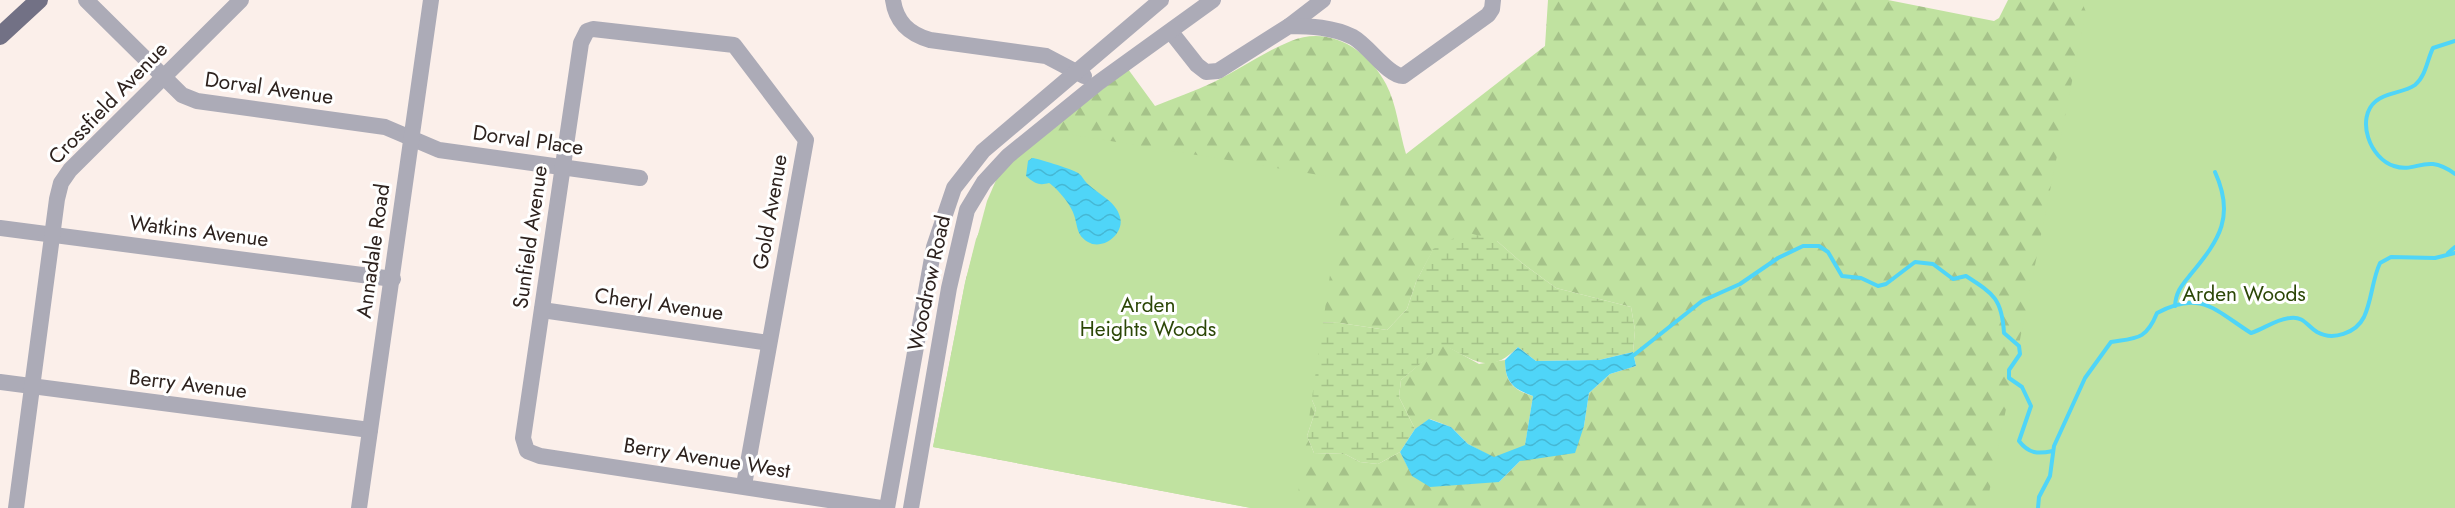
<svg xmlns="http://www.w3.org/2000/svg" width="2455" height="508" viewBox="0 0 2455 508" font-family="Jost,sans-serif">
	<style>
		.forest { fill: url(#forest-firs) }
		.wetland { fill: url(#wetland-marsh) }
		.park { fill: #c0e2a0 }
		.water { fill: url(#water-waves) }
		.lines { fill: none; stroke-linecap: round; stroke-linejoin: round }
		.stream { stroke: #4fd5f8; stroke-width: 4 }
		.minor { stroke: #acabb7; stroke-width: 16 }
		.major { stroke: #727185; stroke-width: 18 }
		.labels { text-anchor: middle; stroke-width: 6; stroke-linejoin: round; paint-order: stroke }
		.street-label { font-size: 21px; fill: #2d221e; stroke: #fff }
		.park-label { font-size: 21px; fill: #2c4707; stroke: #fff }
	</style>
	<defs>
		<pattern id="forest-firs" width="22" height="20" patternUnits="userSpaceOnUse" patternTransform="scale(1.5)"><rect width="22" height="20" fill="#c0e2a0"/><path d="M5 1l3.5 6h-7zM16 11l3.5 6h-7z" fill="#a5c289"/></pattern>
		<pattern id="wetland-marsh" width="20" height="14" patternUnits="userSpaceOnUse" patternTransform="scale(1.5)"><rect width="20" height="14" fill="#c0e2a0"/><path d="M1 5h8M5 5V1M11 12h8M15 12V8" fill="none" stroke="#a5c289"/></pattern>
		<pattern id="water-waves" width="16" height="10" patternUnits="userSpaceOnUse" patternTransform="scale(1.5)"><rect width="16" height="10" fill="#4fd5f8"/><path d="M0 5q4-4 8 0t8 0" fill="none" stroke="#45b7d4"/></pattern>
	</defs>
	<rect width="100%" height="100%" fill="#fbefea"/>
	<g class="forest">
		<path d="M1548,0H1888L1994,21L1999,18L2008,0H2455V508H1251L933,447L965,283L976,239L992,206L1305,384L1316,409L1307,436L1314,453L1345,454L1360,462L1378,464L1400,452L1412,475L1499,482L1520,461L1584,426L1589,393L1610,374L1636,366L1633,352L1635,330L1631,307L1556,288L1522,263L1497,241L1433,250L1416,282L1407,309L1387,330L1340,323L1310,322L1049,131L1128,69L1155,106C1174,98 1195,91 1214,82C1240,69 1264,52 1291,41C1330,25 1368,50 1386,84C1397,105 1399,131 1406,154L1545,46Z"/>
		<path d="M1443,344L1479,364L1505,360C1505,382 1513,390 1533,396L1525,446L1494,458L1468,444L1451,427L1430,419L1415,429L1399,397L1401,380Z"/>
	</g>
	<path class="wetland" d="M1466,232L1497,241L1522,263L1556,288L1631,307L1635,330L1633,352L1599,360L1536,361L1518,347C1488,377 1474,359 1443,345L1401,380L1399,397L1415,429L1400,452L1378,464L1360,462L1345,454L1314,453L1307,436L1316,409L1305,384L1310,322L1340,323L1387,330L1407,309L1416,282L1433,249Z"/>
	<g class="park">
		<polygon points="2081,0 2455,0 2455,508 1986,508 2086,12"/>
		<polygon points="1049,131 1344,179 1296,508 1251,508 933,447 965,283 987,201 997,178 1006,166"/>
	</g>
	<g class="water">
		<path d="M1032,158C1037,158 1071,169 1076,172C1081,174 1082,177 1085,181C1095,193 1116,200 1120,217C1125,234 1102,251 1088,242C1076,235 1078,226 1074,215C1072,206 1057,188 1049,183C1039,186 1034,183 1026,176L1028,161Z"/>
		<path d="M1518,347L1536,361L1599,360L1633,352L1636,366L1610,374L1589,393L1584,426L1575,453L1520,461L1499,482L1430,487L1412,476L1400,452L1415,429L1429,419L1451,427L1468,444L1494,457L1525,445L1533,396C1513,389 1505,382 1505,360Z"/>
	</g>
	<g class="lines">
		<g class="stream">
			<path d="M2455,41L2433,48C2427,60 2426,76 2415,85C2404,93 2386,92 2376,101C2355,118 2370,159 2394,166C2417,174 2425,152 2455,174"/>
			<polyline points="2448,253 2455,247"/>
			<path d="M2175,306C2176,291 2182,285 2191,274C2220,239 2235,216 2215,172"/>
			<path d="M1634,355L1702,301L1740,284L1778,258L1803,246H1819L1828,252L1842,276L1861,278L1878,286L1886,284L1915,262L1933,264L1953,279L1966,276C1994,294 2002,299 2004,333L2019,346L2020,354L2009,370V378L2022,387L2031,406L2019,441C2029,454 2038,454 2053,451"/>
			<path d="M2038,508L2039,497L2050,476L2054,446L2085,378L2111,342C2137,338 2146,340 2157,313C2201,289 2216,311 2251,333C2264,329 2276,319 2290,318C2304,316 2307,326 2317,332C2333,341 2356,333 2364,317C2372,300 2372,280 2380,263L2391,257L2435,258L2455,253"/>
		</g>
		<g class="minor">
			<polyline points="86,0 182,95 197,101 385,127 439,150 640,178"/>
			<path d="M893,0C896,22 909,34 930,40L1046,56L1084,76"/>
			<polyline points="1289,26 1323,0"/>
			<path d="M1171,32L1197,65L1206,72L1218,71L1289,26C1310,26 1333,27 1353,37C1369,46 1388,76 1403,76L1488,15L1492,9L1493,0"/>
			<polyline points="0,228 393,279"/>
			<polyline points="542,310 769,343"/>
			<polyline points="0,382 370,430"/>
			<polyline points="744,485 806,140 734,45 593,29 587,31 581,43 523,438 527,451 540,456 881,508"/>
			<polyline points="16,508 57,199 61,183 70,170 241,0"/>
			<polyline points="359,508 431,0"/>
			<polyline points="887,508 934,247 954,188 983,151 1161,0"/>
			<polyline points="911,508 949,288 967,210 984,182 1008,156 1098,83 1213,0"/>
		</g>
		<polyline class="major" points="0,36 39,0"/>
	</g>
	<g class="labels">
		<g class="street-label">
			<text transform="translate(269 88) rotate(8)" y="7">Dorval Avenue</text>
			<text transform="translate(108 103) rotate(-46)" y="7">Crossfield Avenue</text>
			<text transform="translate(528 140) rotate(8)" y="7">Dorval Place</text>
			<text transform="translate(770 212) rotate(-80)" y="7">Gold Avenue</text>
			<text transform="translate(199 231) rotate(7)" y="7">Watkins Avenue</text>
			<text transform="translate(530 237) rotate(-82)" y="7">Sunfield Avenue</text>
			<text transform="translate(373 251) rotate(-82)" y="7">Annadale Road</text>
			<text transform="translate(929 283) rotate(-78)" y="7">Woodrow Road</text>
			<text transform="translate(659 304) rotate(8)" y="7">Cheryl Avenue</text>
			<text transform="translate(188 384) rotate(7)" y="7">Berry Avenue</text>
			<text transform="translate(707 458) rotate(9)" y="7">Berry Avenue West</text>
		</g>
		<g class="park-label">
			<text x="2244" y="301">Arden Woods</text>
			<text x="1148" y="312">Arden<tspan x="1148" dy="24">Heights Woods</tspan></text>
		</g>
	</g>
</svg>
